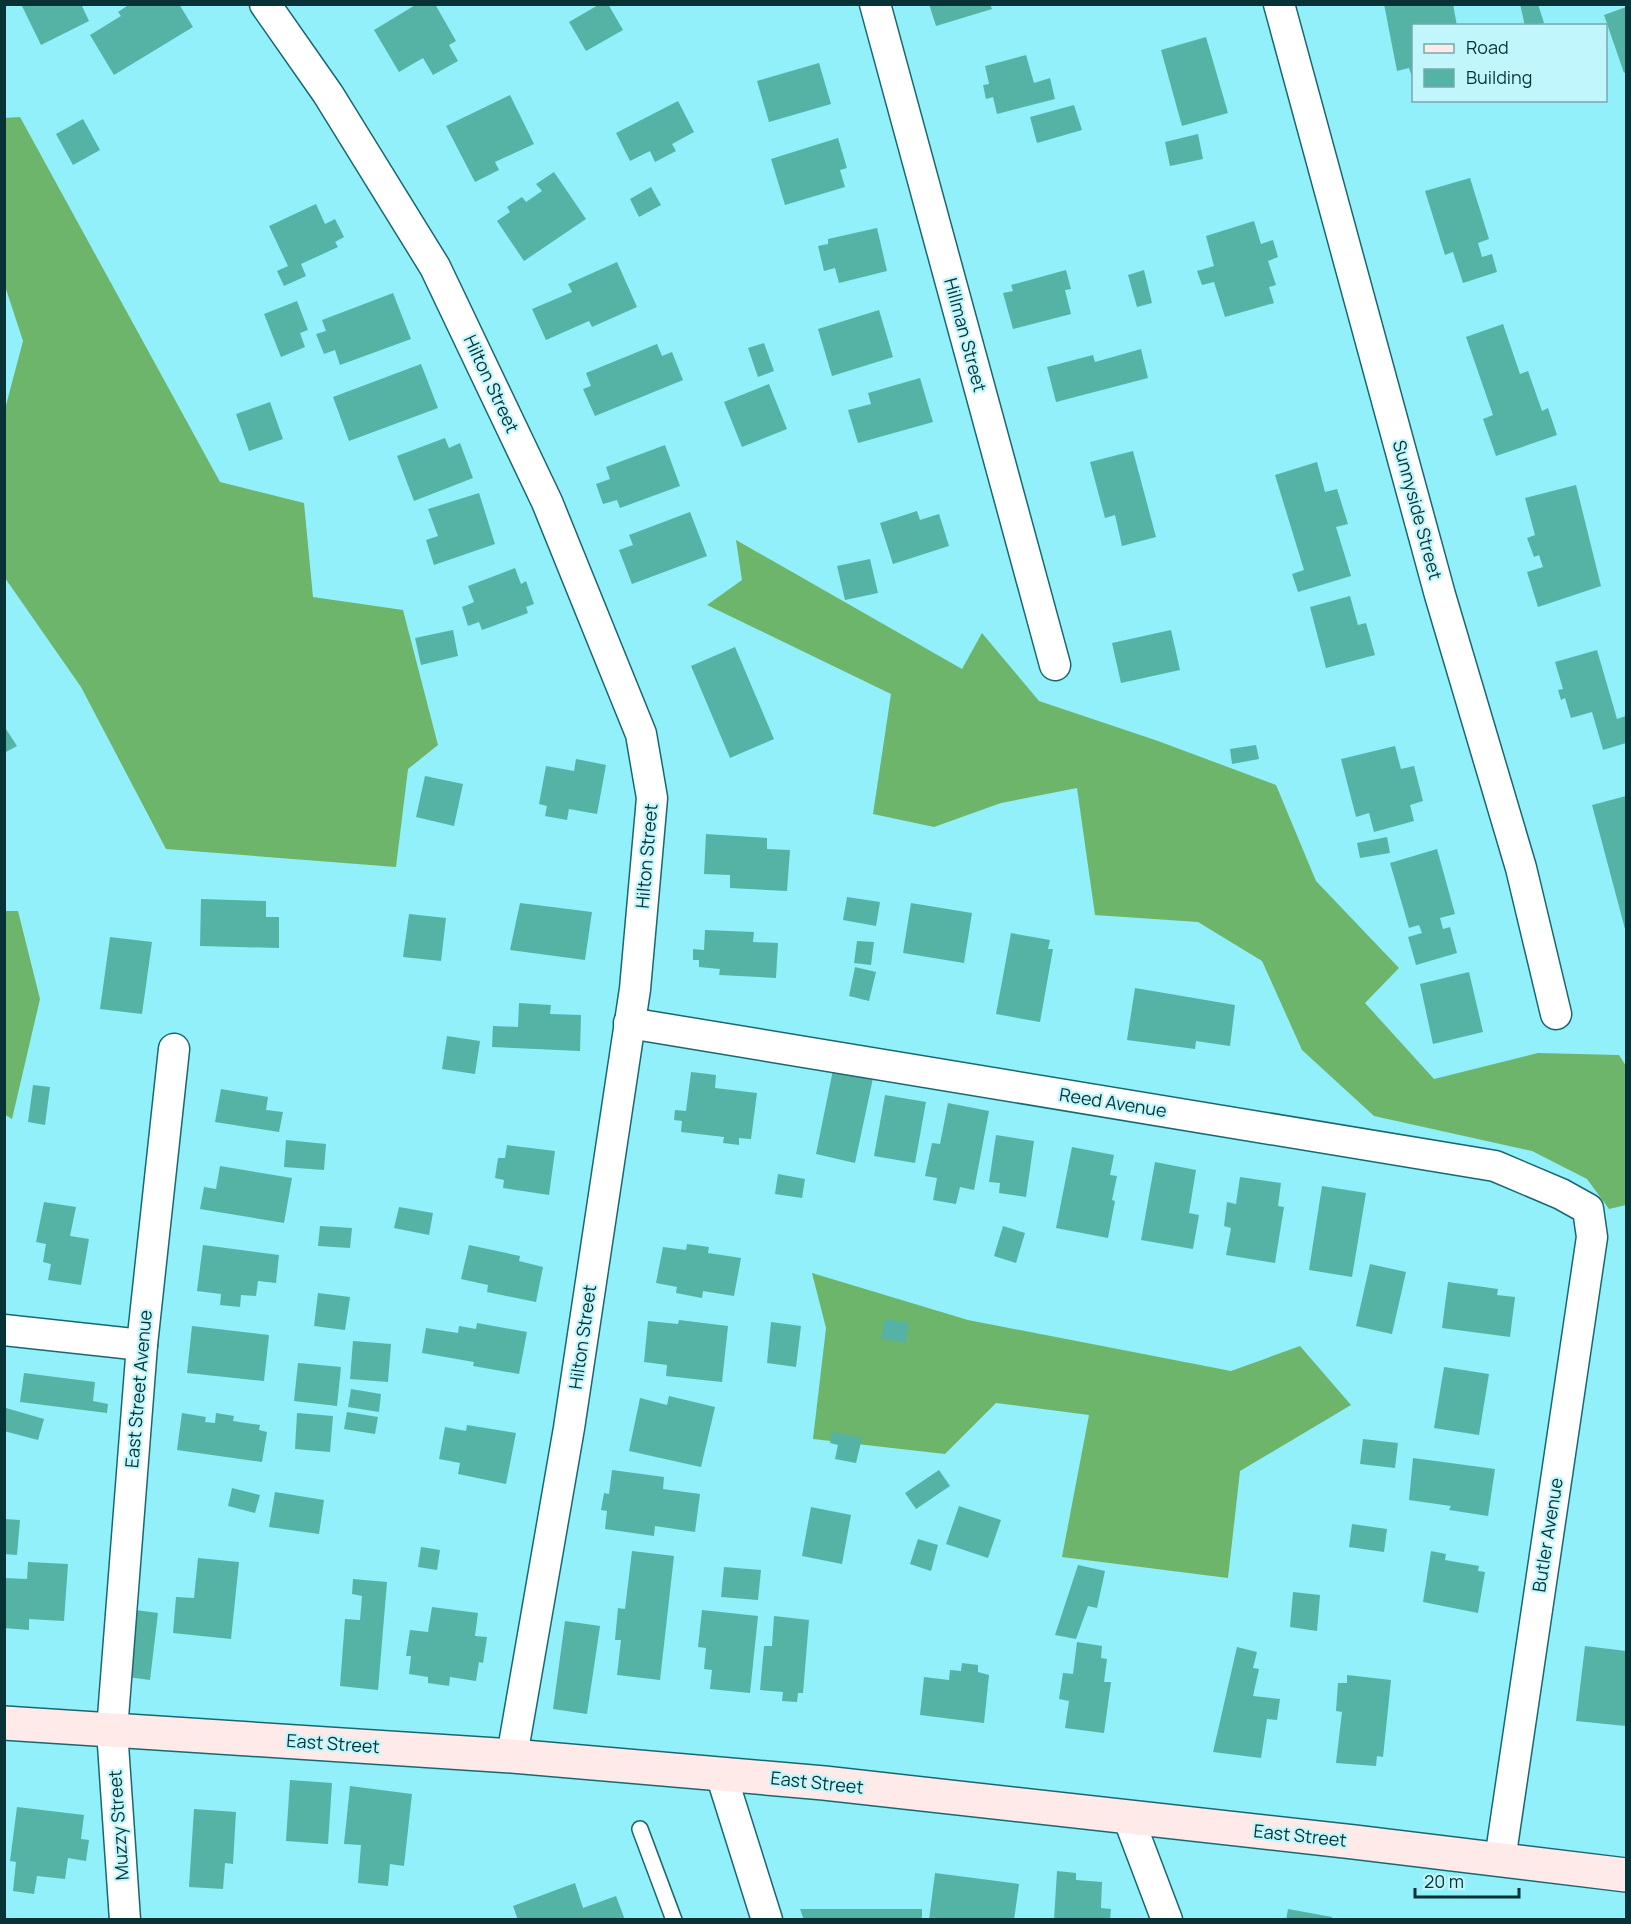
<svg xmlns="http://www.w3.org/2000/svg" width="1631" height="1924" viewBox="0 0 1631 1924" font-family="Manrope,sans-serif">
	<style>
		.forest { fill: #6eb56c }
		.building { fill: #55b3a6 }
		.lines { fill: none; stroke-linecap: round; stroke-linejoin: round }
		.service-casing { stroke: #1a686f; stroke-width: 18 }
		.minor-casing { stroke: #1a686f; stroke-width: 33 }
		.secondary-casing { stroke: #1a686f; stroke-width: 36 }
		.service { stroke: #fff; stroke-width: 15 }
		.minor { stroke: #fff; stroke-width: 30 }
		.secondary { stroke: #feeae8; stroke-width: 33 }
		.labels { text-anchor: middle; stroke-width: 4.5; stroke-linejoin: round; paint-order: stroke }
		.street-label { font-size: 18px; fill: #073336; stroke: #c1f7fc }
	</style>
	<rect width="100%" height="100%" fill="#91f0f9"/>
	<g class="forest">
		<polygon points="20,117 220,482 304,503 313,597 403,610 438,745 408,769 396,867 166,849 81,687 5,578 5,409 23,341 5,286 4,118"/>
		<polygon points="736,540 962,669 982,633 1039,701 1158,741 1276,785 1316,881 1399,968 1365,1003 1434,1079 1538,1053 1619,1055 1626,1066 1626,1205 1609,1209 1587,1179 1532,1151 1374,1116 1302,1050 1262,961 1198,922 1095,915 1077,788 1001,803 934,827 873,814 891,694 707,605 742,580"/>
		<polygon points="5,911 18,911 40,999 12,1119 4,1114"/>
		<polygon points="812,1273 968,1320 1231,1371 1300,1346 1351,1405 1240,1471 1228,1578 1062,1557 1089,1415 996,1403 945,1454 813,1439 826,1328"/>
	</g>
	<g class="building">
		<polygon points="21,4 81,4 89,21 41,45"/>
		<polygon points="130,4 179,4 193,27 114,75 90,35 121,16 118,12"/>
		<polygon points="417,4 435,4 456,41 449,45 458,61 433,75 423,58 399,72 374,30"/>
		<polygon points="600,4 608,4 623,30 586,51 569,22"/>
		<polygon points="929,4 990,4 992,9 936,26"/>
		<polygon points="1384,4 1453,4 1457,26 1414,26 1414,83 1409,68 1397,71"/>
		<polygon points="1520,4 1538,4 1544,23 1525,26"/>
		<polygon points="1626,7 1626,72 1624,73 1604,15"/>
		<polygon points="1206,37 1228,113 1182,126 1161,50"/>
		<polygon points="1026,55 1034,83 1050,78 1055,99 997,114 993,97 986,99 983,85 989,84 985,66"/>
		<polygon points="819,63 831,104 769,122 757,81"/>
		<polygon points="510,95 534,144 495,162 499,170 475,182 446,126"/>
		<polygon points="678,101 694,132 672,144 676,151 655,162 650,151 630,161 616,133"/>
		<polygon points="1074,105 1082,130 1037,143 1030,117"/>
		<polygon points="83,119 100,150 73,165 56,134"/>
		<polygon points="1198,134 1203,159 1170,166 1165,142"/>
		<polygon points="838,138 847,168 840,170 845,187 785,205 771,159"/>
		<polygon points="554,172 586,219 524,261 497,221 510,212 507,207 522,197 526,202 542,191 536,184"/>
		<polygon points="1470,178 1489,239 1478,243 1482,257 1492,254 1497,272 1463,283 1453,252 1445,255 1425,191"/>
		<polygon points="651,187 661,205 639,217 630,199"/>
		<polygon points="316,204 325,224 335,219 344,237 335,242 338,247 301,264 306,276 284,286 277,271 288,266 269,226"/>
		<polygon points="1254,221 1261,244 1273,240 1278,257 1268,261 1276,285 1269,287 1274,303 1225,317 1214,282 1202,285 1197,271 1214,266 1206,236"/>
		<polygon points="877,228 887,271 839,283 835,268 824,271 818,246 828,244 828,239"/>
		<polygon points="617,262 637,307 592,327 589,321 546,340 532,309 572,292 568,284"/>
		<polygon points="1066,270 1071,289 1065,290 1071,314 1013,329 1003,293 1013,291 1011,285"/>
		<polygon points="1144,270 1152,303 1137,307 1128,275"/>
		<polygon points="393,293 411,339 340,365 335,350 324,354 316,334 326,331 322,320"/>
		<polygon points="297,301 308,330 300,333 305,347 281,357 264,314"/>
		<polygon points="879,310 893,357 832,376 818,329"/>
		<polygon points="1503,324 1520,374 1528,371 1542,411 1548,408 1557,435 1496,456 1483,419 1493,415 1466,337"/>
		<polygon points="764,343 774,371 758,377 748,348"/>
		<polygon points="657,344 662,356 672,352 683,380 595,416 583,389 591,386 586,373"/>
		<polygon points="1141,349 1148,378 1056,402 1047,367 1093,355 1095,362"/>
		<polygon points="421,364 438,408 349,441 333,397"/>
		<polygon points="920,378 933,422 858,443 848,410 871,404 868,393"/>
		<polygon points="769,384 787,429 742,447 724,402"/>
		<polygon points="270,402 283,439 249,451 236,414"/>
		<polygon points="445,438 449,448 460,443 473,478 414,501 397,456"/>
		<polygon points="665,445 680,486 620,508 617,500 603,504 596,484 610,479 606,467"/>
		<polygon points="1133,451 1156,537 1122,546 1115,515 1105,518 1090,462"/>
		<polygon points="1317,462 1325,492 1337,489 1348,524 1336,527 1351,576 1298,592 1292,574 1304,570 1275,475"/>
		<polygon points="1576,485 1601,586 1538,607 1527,572 1543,567 1539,555 1534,557 1527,538 1535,535 1525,498"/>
		<polygon points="479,493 495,544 434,565 426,540 438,536 428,509"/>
		<polygon points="917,511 920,520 939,514 949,546 893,564 880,523"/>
		<polygon points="690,512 707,556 632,584 619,550 633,545 629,535"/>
		<polygon points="870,559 878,593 845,600 837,566"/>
		<polygon points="515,568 521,584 526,581 534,604 526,607 528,613 482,630 479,622 468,626 462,607 474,602 468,586"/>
		<polygon points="1350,596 1358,625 1366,623 1375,655 1326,668 1310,607"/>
		<polygon points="453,630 458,656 421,665 415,638"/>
		<polygon points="1171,630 1180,670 1121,683 1112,643"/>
		<polygon points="735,647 774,739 730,758 691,666"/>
		<polygon points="1597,650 1617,719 1626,716 1626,743 1603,750 1592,712 1571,718 1565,698 1561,700 1558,690 1563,689 1555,662"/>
		<polygon points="4,726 17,746 4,753"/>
		<polygon points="1256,745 1259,759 1232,764 1230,749"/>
		<polygon points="1395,746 1401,769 1414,766 1423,801 1410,805 1414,821 1374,832 1369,813 1356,817 1341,759"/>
		<polygon points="576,759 606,765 597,814 569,809 567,820 545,816 547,806 539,804 546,766 574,771"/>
		<polygon points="425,776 463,784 454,826 416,817"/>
		<polygon points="1626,796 1626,928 1625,929 1592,805"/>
		<polygon points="706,834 767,838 767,849 790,850 787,891 730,888 730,875 704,874"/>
		<polygon points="1387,837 1390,853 1360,858 1357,843"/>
		<polygon points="1437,849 1455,914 1440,918 1443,929 1450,927 1457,953 1416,965 1408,937 1422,933 1419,925 1409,928 1390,863"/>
		<polygon points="847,897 880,902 876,926 843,920"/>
		<polygon points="201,899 266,901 266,917 279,917 279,948 200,946"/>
		<polygon points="520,903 592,912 585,960 510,950"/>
		<polygon points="911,903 972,913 964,963 903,953"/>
		<polygon points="409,914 446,918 441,961 403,957"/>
		<polygon points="705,930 754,932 753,942 778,943 776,978 719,975 720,969 699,967 699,960 693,960 693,949 704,950"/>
		<polygon points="1011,933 1050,940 1048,949 1053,949 1040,1022 996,1014"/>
		<polygon points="110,937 152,942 142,1014 100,1009"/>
		<polygon points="857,941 874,942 871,965 854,963"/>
		<polygon points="855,967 876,972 869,1001 849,996"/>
		<polygon points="1469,972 1483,1032 1433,1044 1420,984"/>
		<polygon points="1135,988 1235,1005 1230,1046 1196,1041 1195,1049 1127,1040"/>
		<polygon points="519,1003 551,1005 550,1014 581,1015 580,1051 492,1047 493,1026 518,1027"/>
		<polygon points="447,1036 480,1041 475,1074 442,1069"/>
		<polygon points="833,1070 873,1078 855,1163 816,1154"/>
		<polygon points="691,1072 716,1075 715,1088 757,1093 751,1139 739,1138 739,1145 723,1143 724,1137 681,1132 682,1121 674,1120 675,1110 686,1111"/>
		<polygon points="33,1085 50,1087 45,1125 28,1122"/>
		<polygon points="221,1089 268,1097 266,1110 283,1112 279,1132 215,1122"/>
		<polygon points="885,1095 926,1102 915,1163 874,1156"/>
		<polygon points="948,1103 989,1111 974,1190 960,1187 956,1204 933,1200 937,1178 925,1176 932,1143 940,1144"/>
		<polygon points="996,1135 1034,1141 1026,1197 999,1193 1000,1183 989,1182"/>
		<polygon points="286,1140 326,1144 324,1170 284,1167"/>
		<polygon points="507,1145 555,1151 549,1195 503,1188 504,1180 495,1178 498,1158 505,1158"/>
		<polygon points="1072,1147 1114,1155 1110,1175 1117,1176 1112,1200 1115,1201 1108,1238 1056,1228"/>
		<polygon points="1155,1162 1196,1170 1189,1213 1199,1215 1193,1249 1141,1240"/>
		<polygon points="220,1166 292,1178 284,1223 200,1209 204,1187 216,1189"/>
		<polygon points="778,1174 805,1179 802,1198 775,1194"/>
		<polygon points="1240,1177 1281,1183 1278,1206 1284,1207 1275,1263 1226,1255 1231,1228 1224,1226 1227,1202 1236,1204"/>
		<polygon points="1322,1186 1366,1193 1352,1277 1309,1270"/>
		<polygon points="44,1202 76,1207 70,1236 89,1239 81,1285 48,1280 51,1264 43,1262 46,1244 36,1242"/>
		<polygon points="399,1207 433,1213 429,1235 394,1228"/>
		<polygon points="320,1226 352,1228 350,1248 318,1246"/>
		<polygon points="1003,1226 1025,1233 1016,1263 994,1256"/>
		<polygon points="687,1244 709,1247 708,1253 741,1258 734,1296 703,1291 702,1298 676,1293 677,1287 656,1283 663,1247 686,1250"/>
		<polygon points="203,1245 279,1255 276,1283 258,1281 256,1296 241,1295 240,1307 220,1305 221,1294 197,1291"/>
		<polygon points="469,1245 520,1256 519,1261 543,1267 536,1302 487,1292 488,1285 461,1279"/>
		<polygon points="1370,1264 1406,1272 1392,1334 1356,1326"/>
		<polygon points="1448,1282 1498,1289 1497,1295 1515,1297 1510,1337 1442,1328"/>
		<polygon points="318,1293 350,1297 345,1330 314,1326"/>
		<polygon points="885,1319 909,1323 905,1343 881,1338"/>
		<polygon points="679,1320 728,1326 722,1382 666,1376 667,1365 644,1362 648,1321 678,1324"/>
		<polygon points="771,1322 801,1326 796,1367 767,1363"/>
		<polygon points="477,1323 527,1332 519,1374 473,1366 474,1362 422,1353 426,1328 458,1333 459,1326 476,1329"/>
		<polygon points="192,1326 269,1335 264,1381 187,1373"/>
		<polygon points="353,1341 391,1344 388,1382 350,1379"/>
		<polygon points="298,1363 341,1367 337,1406 294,1401"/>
		<polygon points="1444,1367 1489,1374 1479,1435 1434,1428"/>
		<polygon points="24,1373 95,1382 93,1401 108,1404 107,1413 20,1402"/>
		<polygon points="351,1389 381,1394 379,1412 348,1407"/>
		<polygon points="669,1396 715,1407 701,1467 629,1451 640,1398 667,1405"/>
		<polygon points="6,1408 44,1419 38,1440 4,1431"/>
		<polygon points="347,1412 378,1417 375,1434 344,1429"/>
		<polygon points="182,1413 206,1417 205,1422 215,1423 216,1413 234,1416 233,1421 260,1425 259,1430 267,1432 262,1462 177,1450"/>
		<polygon points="297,1413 333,1416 330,1452 295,1449"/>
		<polygon points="467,1425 516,1433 506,1484 458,1474 460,1463 439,1459 445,1427 466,1431"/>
		<polygon points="832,1432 862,1438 856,1463 835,1459 838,1445 830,1443"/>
		<polygon points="1363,1439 1398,1443 1395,1468 1360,1464"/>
		<polygon points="1413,1458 1495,1469 1488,1516 1449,1510 1451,1506 1409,1500"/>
		<polygon points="612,1470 664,1477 663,1489 700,1494 695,1532 655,1526 654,1536 605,1529 607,1511 601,1510 604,1493 609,1494"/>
		<polygon points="939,1470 950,1486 916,1509 905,1493"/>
		<polygon points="232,1488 260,1495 255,1513 228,1506"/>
		<polygon points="275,1492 324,1500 319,1534 269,1527"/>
		<polygon points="959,1506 1001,1520 988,1558 946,1544"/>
		<polygon points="811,1507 851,1515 842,1564 802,1556"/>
		<polygon points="4,1519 20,1520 17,1555 4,1554"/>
		<polygon points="1352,1524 1387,1529 1384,1552 1349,1547"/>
		<polygon points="918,1539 938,1545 931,1571 910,1564"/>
		<polygon points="421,1547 440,1550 437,1570 418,1567"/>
		<polygon points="632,1551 674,1556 660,1680 617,1675 621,1640 615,1640 618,1608 625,1609"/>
		<polygon points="1431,1551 1446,1554 1445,1560 1479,1566 1478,1571 1485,1572 1478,1613 1423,1602"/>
		<polygon points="198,1558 239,1562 231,1639 173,1633 176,1597 194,1598"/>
		<polygon points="28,1562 68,1564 64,1621 29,1619 29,1630 4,1628 4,1578 27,1579"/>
		<polygon points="1078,1565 1105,1571 1097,1608 1088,1606 1076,1639 1055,1635"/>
		<polygon points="724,1567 761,1570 758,1600 721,1597"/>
		<polygon points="353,1579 387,1582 378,1690 340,1686 345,1619 360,1620 362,1596 352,1594"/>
		<polygon points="1293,1592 1320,1595 1317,1631 1290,1627"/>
		<polygon points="432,1607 478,1613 475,1636 487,1637 483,1663 479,1662 476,1681 450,1677 449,1686 428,1683 428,1677 409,1674 411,1656 406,1656 410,1630 428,1632"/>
		<polygon points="128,1609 158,1613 150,1680 120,1676"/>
		<polygon points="702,1610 758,1616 750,1693 710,1689 712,1670 704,1669 706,1648 698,1647"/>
		<polygon points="774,1616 809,1620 803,1693 798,1693 797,1702 782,1701 783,1692 760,1690 764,1646 772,1646"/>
		<polygon points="565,1621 600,1626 587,1714 553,1709"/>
		<polygon points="1077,1642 1102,1646 1101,1658 1107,1659 1104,1682 1111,1682 1104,1733 1065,1728 1069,1701 1059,1699 1063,1673 1073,1674"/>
		<polygon points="1585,1646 1626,1651 1626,1726 1576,1721"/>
		<polygon points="1237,1647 1257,1652 1253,1668 1259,1669 1253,1696 1280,1699 1277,1720 1267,1719 1261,1758 1213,1752"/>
		<polygon points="962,1663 978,1665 978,1672 989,1675 984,1723 920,1715 924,1677 949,1680 950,1670 961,1671"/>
		<polygon points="1347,1675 1391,1680 1383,1757 1377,1756 1376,1766 1336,1763 1342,1712 1336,1711 1338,1683 1347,1683"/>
		<polygon points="290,1780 332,1783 328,1844 286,1841"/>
		<polygon points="350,1786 412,1794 404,1866 390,1864 388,1886 358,1883 361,1845 344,1844"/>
		<polygon points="17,1807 84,1815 81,1839 89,1840 86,1861 68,1858 65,1879 37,1876 34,1894 13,1891 16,1862 10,1861"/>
		<polygon points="194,1809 236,1812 233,1864 225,1863 223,1889 189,1887"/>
		<polygon points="1057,1871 1076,1873 1076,1880 1102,1882 1101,1908 1111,1909 1110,1920 1054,1920"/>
		<polygon points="935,1873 1019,1884 1014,1920 929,1920"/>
		<polygon points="575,1883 583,1908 616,1896 625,1920 518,1920 513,1906"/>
		<polygon points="800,1909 922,1909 922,1920 804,1920"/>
		<polygon points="1288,1909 1332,1917 1332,1920 1286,1920"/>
	</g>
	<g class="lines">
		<g class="service-casing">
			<polyline id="service" points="640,1829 674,1920"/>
		</g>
		<g class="minor-casing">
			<g id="minor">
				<polyline points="265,4 328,94 435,267 547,502 641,734 652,798 635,989 569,1428 512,1756"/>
				<polyline points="875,4 1055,665"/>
				<polyline points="1279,4 1440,595 1521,868 1556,1014"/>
				<polyline points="629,1023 1495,1166 1561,1194 1588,1209 1592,1237 1500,1860"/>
				<polyline points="4,1330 142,1345"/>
				<polyline points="721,1774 767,1920"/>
				<polyline points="1128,1817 1167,1920"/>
				<polyline points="125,1920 112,1730 142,1345 174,1049"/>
			</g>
		</g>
		<g class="secondary-casing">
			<polyline id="secondary" points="4,1723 512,1756 824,1783 1354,1842 1626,1875"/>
		</g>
		<use href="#service" class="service"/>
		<use href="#minor" class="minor"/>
		<use href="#secondary" class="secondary"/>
	</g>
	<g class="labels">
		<g class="street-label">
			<text transform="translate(965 335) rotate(75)" y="6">Hillman Street</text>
			<text transform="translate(491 384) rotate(65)" y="6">Hilton Street</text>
			<text transform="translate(1417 510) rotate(75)" y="6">Sunnyside Street</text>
			<text transform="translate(647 856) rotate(-85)" y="6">Hilton Street</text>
			<text transform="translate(1113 1103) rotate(9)" y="6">Reed Avenue</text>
			<text transform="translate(583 1337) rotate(-82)" y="6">Hilton Street</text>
			<text transform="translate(139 1389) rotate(-85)" y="6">East Street Avenue</text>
			<text transform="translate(1548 1535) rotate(-81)" y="6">Butler Avenue</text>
			<text transform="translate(333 1744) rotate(4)" y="6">East Street</text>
			<text transform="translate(817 1783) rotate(6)" y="6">East Street</text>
			<text transform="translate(119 1825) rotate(-94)" y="6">Muzzy Street</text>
			<text transform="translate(1300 1836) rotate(6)" y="6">East Street</text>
		</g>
	</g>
	<rect width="1631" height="1924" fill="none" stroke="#073336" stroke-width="12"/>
	<rect x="1412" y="24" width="195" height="78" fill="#c1f7fc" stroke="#77a9ad" stroke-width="1.5"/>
	<rect x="1424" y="44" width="30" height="9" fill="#feeae8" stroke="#77a9ad" stroke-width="1.5"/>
	<text x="1466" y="54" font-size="18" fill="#073336">Road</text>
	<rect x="1424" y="69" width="30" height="18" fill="#55b3a6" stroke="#77a9ad" stroke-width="1.5"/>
	<text x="1466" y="84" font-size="18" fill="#073336">Building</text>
	<path d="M1415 1888v9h104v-9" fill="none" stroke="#073336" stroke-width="3"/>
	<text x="1424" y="1888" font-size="18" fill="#073336" stroke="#c1f7fc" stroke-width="4.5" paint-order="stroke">20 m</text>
</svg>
